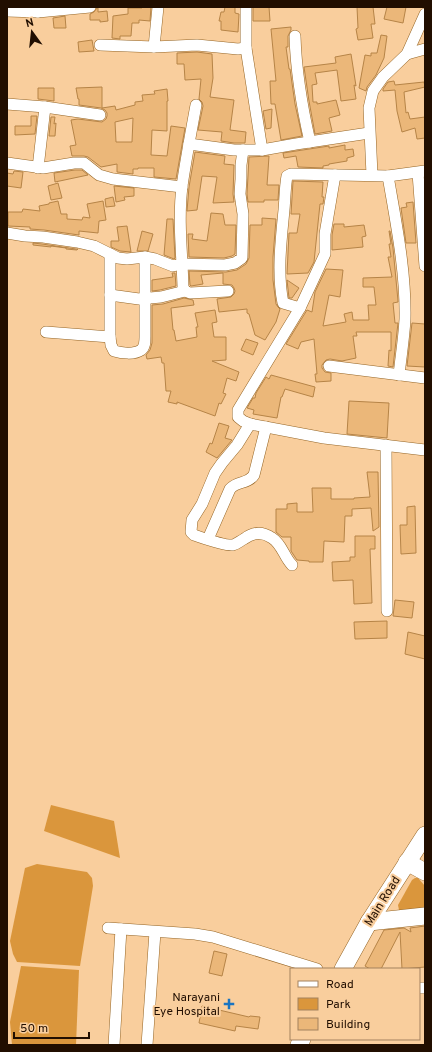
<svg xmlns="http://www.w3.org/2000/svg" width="432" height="1052" viewBox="0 0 432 1052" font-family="Overpass,sans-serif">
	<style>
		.green { fill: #da963c }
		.building { fill: #ebb779; stroke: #b68447; fill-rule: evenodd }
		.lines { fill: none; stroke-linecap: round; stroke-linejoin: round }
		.minor-casing { stroke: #956525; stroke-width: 12 }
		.primary-casing { stroke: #956525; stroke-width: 18 }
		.minor { stroke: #fff; stroke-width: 11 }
		.primary { stroke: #fff; stroke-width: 17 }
		.poi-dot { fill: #1a74c1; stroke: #f9ce9d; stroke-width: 1.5 }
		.labels { text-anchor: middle; stroke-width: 4; stroke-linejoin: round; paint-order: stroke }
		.street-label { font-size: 12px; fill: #210e00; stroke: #f9ce9d }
		.poi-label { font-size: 12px; fill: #210e00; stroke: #f9ce9d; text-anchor: end }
	</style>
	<rect width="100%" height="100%" fill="#f9ce9d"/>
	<g class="green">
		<polygon points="51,805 114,821 120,858 44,831"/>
		<polygon points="37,864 87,872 92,878 93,886 80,966 17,962 13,954 10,941 25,868"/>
		<polygon points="415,878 418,878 425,886 425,910 402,911 399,910 398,905 412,880"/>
		<polygon points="21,966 79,970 76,1045 12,1045 10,1022"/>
	</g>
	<g class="building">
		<polygon points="142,7 151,7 150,21 139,20 139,23 132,23 131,36 120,36 120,39 112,38 113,16 128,14 128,8 142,8"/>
		<polygon points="225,7 235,7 235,13 239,14 238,32 221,30 221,21 219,21 221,12 224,12"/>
		<polygon points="253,7 269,7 270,21 253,21"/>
		<polygon points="357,7 373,7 375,24 371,24 373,38 358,40 356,29 358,28"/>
		<polygon points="387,7 406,7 403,23 384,19"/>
		<polygon points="97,8 98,8 98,12 107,11 108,21 100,22 100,20 90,20 90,14 94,12"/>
		<polygon points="65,16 66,28 54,28 53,18"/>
		<polygon points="291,27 291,30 288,36 288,47 286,47 289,69 290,69 295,104 302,136 281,140 275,104 271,104 270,81 276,81 271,29"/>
		<polygon points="381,35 387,36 384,58 376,75 367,87 366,91 359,88 365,55 371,56 371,53 377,53"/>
		<polygon points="92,40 94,51 79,52 78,42"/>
		<polygon points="197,52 212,54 213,78 210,97 234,100 230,130 246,132 245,143 234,143 221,141 222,132 198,130 203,106 202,102 199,99 201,79 185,80 184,64 177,64 177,53"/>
		<polygon points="351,54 356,86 354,85 356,99 341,101 337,70 315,73 317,84 312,85 313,102 317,102 317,104 336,100 340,115 329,118 332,131 315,134 309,101 304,67 336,63 335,57"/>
		<polygon points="394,81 395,85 424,82 425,87 404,92 406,113 408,112 410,119 425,117 425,138 417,139 415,128 402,132 397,111 395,90 383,91 383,89 388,82"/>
		<path d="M102,87V108L115,106L116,110L135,105V102L143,101L142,95L155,94L154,91L167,89L168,101H167V131L152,130L151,155L167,156L171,126L185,128L176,179L154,177V168H138V169H133V174L117,172V164L101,167L88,157L84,156H72L70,146L76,145L71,120L78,119L102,122L106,119L107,116V113L105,110L101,108L79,105V99H78L76,88ZM133,118L132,142H116L115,122Z"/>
		<polygon points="38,88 54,88 54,101 38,99"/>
		<polygon points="272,109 271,128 266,129 263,111"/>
		<polygon points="31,116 37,116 35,134 15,135 15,126 31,126"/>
		<polygon points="51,117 55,117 54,124 56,123 55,136 49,136"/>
		<polygon points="345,145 345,150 353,149 354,156 347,158 347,161 329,164 329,165 323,166 323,168 298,167 296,156 284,158 283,153 329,146 329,148"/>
		<polygon points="195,152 225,156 224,164 234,165 233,194 234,202 213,203 217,177 202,176 197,210 187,211 189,187"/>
		<polygon points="269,156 268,171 267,185 279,185 278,200 264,200 264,202 248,202 247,194 249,157"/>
		<polygon points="75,170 82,170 88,175 55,182 54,173"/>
		<polygon points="14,171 23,172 21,188 7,186 7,173 13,174"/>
		<polygon points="293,181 323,182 322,197 324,197 323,204 320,204 314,262 308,273 287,274 289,233 297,233 300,214 291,214"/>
		<polygon points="58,183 62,198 51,200 48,186"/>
		<polygon points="114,186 134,188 134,196 124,197 125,200 116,202"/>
		<polygon points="113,197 115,206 106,207 105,199"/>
		<polygon points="58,201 61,214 67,214 67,219 82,220 83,217 90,218 87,204 103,201 106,220 99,221 98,233 79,231 79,235 44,230 30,229 30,227 8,226 8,212 22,212 23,209 40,211 39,206 49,204 49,203"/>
		<polygon points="413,202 416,243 406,243 401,208 407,207 406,203"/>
		<polygon points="211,213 223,214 225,225 236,225 235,254 232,256 224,258 189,257 188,234 193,234 192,239 207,241"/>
		<polygon points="262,218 276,219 273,257 273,280 276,304 278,307 280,309 276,322 265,340 255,335 249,314 247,313 247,309 219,312 217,299 231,297 234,294 235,291 234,288 232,285 223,284 223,273 201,275 203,284 191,286 190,285 189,271 226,272 237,270 246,264 249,258 250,225 262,225"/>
		<polygon points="167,219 173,219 175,258 174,259 164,255"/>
		<polygon points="334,224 344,224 344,227 364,225 366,236 362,237 363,247 332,250 332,235"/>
		<polygon points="127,226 131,252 120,251 111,247 111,241 119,241 117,227"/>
		<polygon points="142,231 153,234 148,251 137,251"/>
		<polygon points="389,231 390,231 393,248 398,301 398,302 393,303 395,323 398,323 393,367 388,366 389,350 391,351 391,332 356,332 357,336 353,336 356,358 342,361 330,359 326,360 322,365 322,368 325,372 331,373 331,381 316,382 315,374 317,374 314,339 301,342 298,349 286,344 307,310 312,312 315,292 326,269 343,270 340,297 329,295 323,326 346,322 344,314 352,312 353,320 369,320 368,305 376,305 374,287 363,287 363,278 392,277 388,257 391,257 389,244 391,244"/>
		<polygon points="33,243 42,244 76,249 78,249 77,250 66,249 66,248 51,246 51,247 33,245"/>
		<polygon points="172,273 175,273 176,286 160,290 152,291 152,280 173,277"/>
		<polygon points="287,280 299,288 292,298 289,298"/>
		<polygon points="184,298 193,300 194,305 171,308 173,330 174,330 176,341 197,337 196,327 198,327 195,313 215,310 217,322 212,323 214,337 226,337 226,360 212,361 239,372 236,381 227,378 223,393 226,394 221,404 219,403 215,416 177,402 177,404 168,402 171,391 166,391 164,363 162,363 161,357 147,359 146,355 150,350 152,343 152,305 163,304"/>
		<polygon points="412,323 425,324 425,367 407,366"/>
		<polygon points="246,339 258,343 253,355 241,350"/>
		<polygon points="271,375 315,387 313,397 285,389 282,397 281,397 277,418 253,414 254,410 247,408 253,398 255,398 256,393 266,377 269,379"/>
		<polygon points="349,401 389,403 387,438 347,434"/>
		<polygon points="219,423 229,426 225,438 232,440 217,458 206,452 210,443 212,444"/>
		<polygon points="367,472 378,472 379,527 373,531 371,508 352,509 352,516 345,516 344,542 324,541 323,562 309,562 309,561 297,560 291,551 291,537 282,537 276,532 276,509 287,509 287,504 297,503 297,512 313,512 312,488 331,488 331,499 354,499 354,498 370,497"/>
		<polygon points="415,506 416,553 401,554 400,525 407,525 407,507"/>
		<polygon points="355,536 375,536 375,549 370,549 372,603 354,604 353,580 333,581 332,562 350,561 350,557 355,557"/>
		<polygon points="395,600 414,602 412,618 393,616"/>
		<polygon points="387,621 387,638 355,639 354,622"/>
		<polygon points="408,632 425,636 425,659 405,654"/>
		<polygon points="425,926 425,967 402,969 400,932 381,969 370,969 365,966 384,930 404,928 411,932 410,928"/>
		<polygon points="214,951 227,954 222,976 209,973"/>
		<polygon points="202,1006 249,1017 250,1016 260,1017 258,1029 236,1026 235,1031 199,1023"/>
	</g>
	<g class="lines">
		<g class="minor-casing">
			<g id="minor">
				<polyline points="158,7 154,47 197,45 238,49 246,48"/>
				<polyline points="246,7 246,48 262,150"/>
				<polyline points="7,11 38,12 37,7"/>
				<polyline points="38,12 90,7"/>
				<path d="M295,36C296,72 302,107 310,142"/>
				<polyline points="100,45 154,47"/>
				<polyline points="407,54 425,49"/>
				<polyline points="7,104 45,107 100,115"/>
				<path d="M196,105C191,132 186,159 182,186C178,220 182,253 183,287L185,291L190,293L228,291"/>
				<polyline points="189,144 234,150 262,150 296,144 369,133"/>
				<polyline points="7,163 43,168 74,163 84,163 99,175 113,179 182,187"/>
				<polyline points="38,168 45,107"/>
				<polyline points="418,173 425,266"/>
				<polyline points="335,175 325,234 325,254 313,280 300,308 238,410 238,417 243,421 250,424 324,438 425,450"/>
				<polyline points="372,175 369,108 373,91 383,77 407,54 425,14"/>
				<path d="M388,176C396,223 406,271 405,319C404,338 401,356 399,375"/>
				<polyline points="7,233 25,236 43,237 77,242 94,246 118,258 127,259 145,257 155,259 173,266 182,264 225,265 235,263 242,258 243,214 240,194 241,179 241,165 243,150"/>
				<path d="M110,254V337L111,345L114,351C121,353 134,355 141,350C145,347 145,342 145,337V257"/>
				<polyline points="110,295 139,299 161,297 185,291"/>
				<path d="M300,308L283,303C277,273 281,241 284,210C285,199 285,187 287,176L291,174L388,176L425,171"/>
				<polyline points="46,332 110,337"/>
				<polyline points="329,366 425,378"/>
				<path d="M250,424L237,445L222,463L215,473L202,504L192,520L191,532L194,535C203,538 224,546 233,545C237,544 240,541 244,539C253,532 262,531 272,538C282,544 284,557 292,565"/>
				<polyline points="386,445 387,611"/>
				<path d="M208,539L230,489C238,480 247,485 254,475L266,427"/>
				<polyline points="108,928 195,934 213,937 317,969"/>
				<polyline points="419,988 425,988"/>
				<polyline points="114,1045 121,929"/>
				<polyline points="147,1045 155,932"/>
			</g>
		</g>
		<g class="primary-casing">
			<g id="primary">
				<polyline points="407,862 425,872"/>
				<polyline points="369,922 425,916"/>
				<polyline points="343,969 369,922 425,835"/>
				<polyline points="299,1045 302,1039"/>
			</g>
		</g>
		<use href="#minor" class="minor"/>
		<use href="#primary" class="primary"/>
	</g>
	<path class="poi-dot" d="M227 998h4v4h4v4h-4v4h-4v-4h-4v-4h4z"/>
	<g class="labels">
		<g class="street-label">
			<text transform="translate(382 901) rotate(-58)" y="4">Main Road</text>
		</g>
		<g class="poi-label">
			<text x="220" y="1001">Narayani<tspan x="220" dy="14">Eye Hospital</tspan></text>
		</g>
	</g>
	<rect width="432" height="1052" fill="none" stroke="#210e00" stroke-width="16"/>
	<rect x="290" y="968" width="130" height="72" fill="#f9ce9d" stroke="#a3815e"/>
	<rect x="298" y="981" width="20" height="6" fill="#ffffff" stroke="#a3815e"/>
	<text x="326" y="988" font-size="12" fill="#210e00">Road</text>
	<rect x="298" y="998" width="20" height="12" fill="#da963c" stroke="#a3815e"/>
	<text x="326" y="1008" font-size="12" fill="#210e00">Park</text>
	<rect x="298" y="1018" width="20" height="12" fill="#ebb779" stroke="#a3815e"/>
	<text x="326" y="1028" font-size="12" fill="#210e00">Building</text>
	<g transform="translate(32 32) rotate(345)" stroke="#f9ce9d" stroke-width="3" paint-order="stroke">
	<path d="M0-3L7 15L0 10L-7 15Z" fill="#210e00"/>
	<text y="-6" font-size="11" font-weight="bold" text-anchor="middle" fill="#210e00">N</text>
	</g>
	<path d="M14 1032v6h75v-6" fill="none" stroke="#210e00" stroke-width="2"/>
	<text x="20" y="1032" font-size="12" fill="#210e00" stroke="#f9ce9d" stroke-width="3" paint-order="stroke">50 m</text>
</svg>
